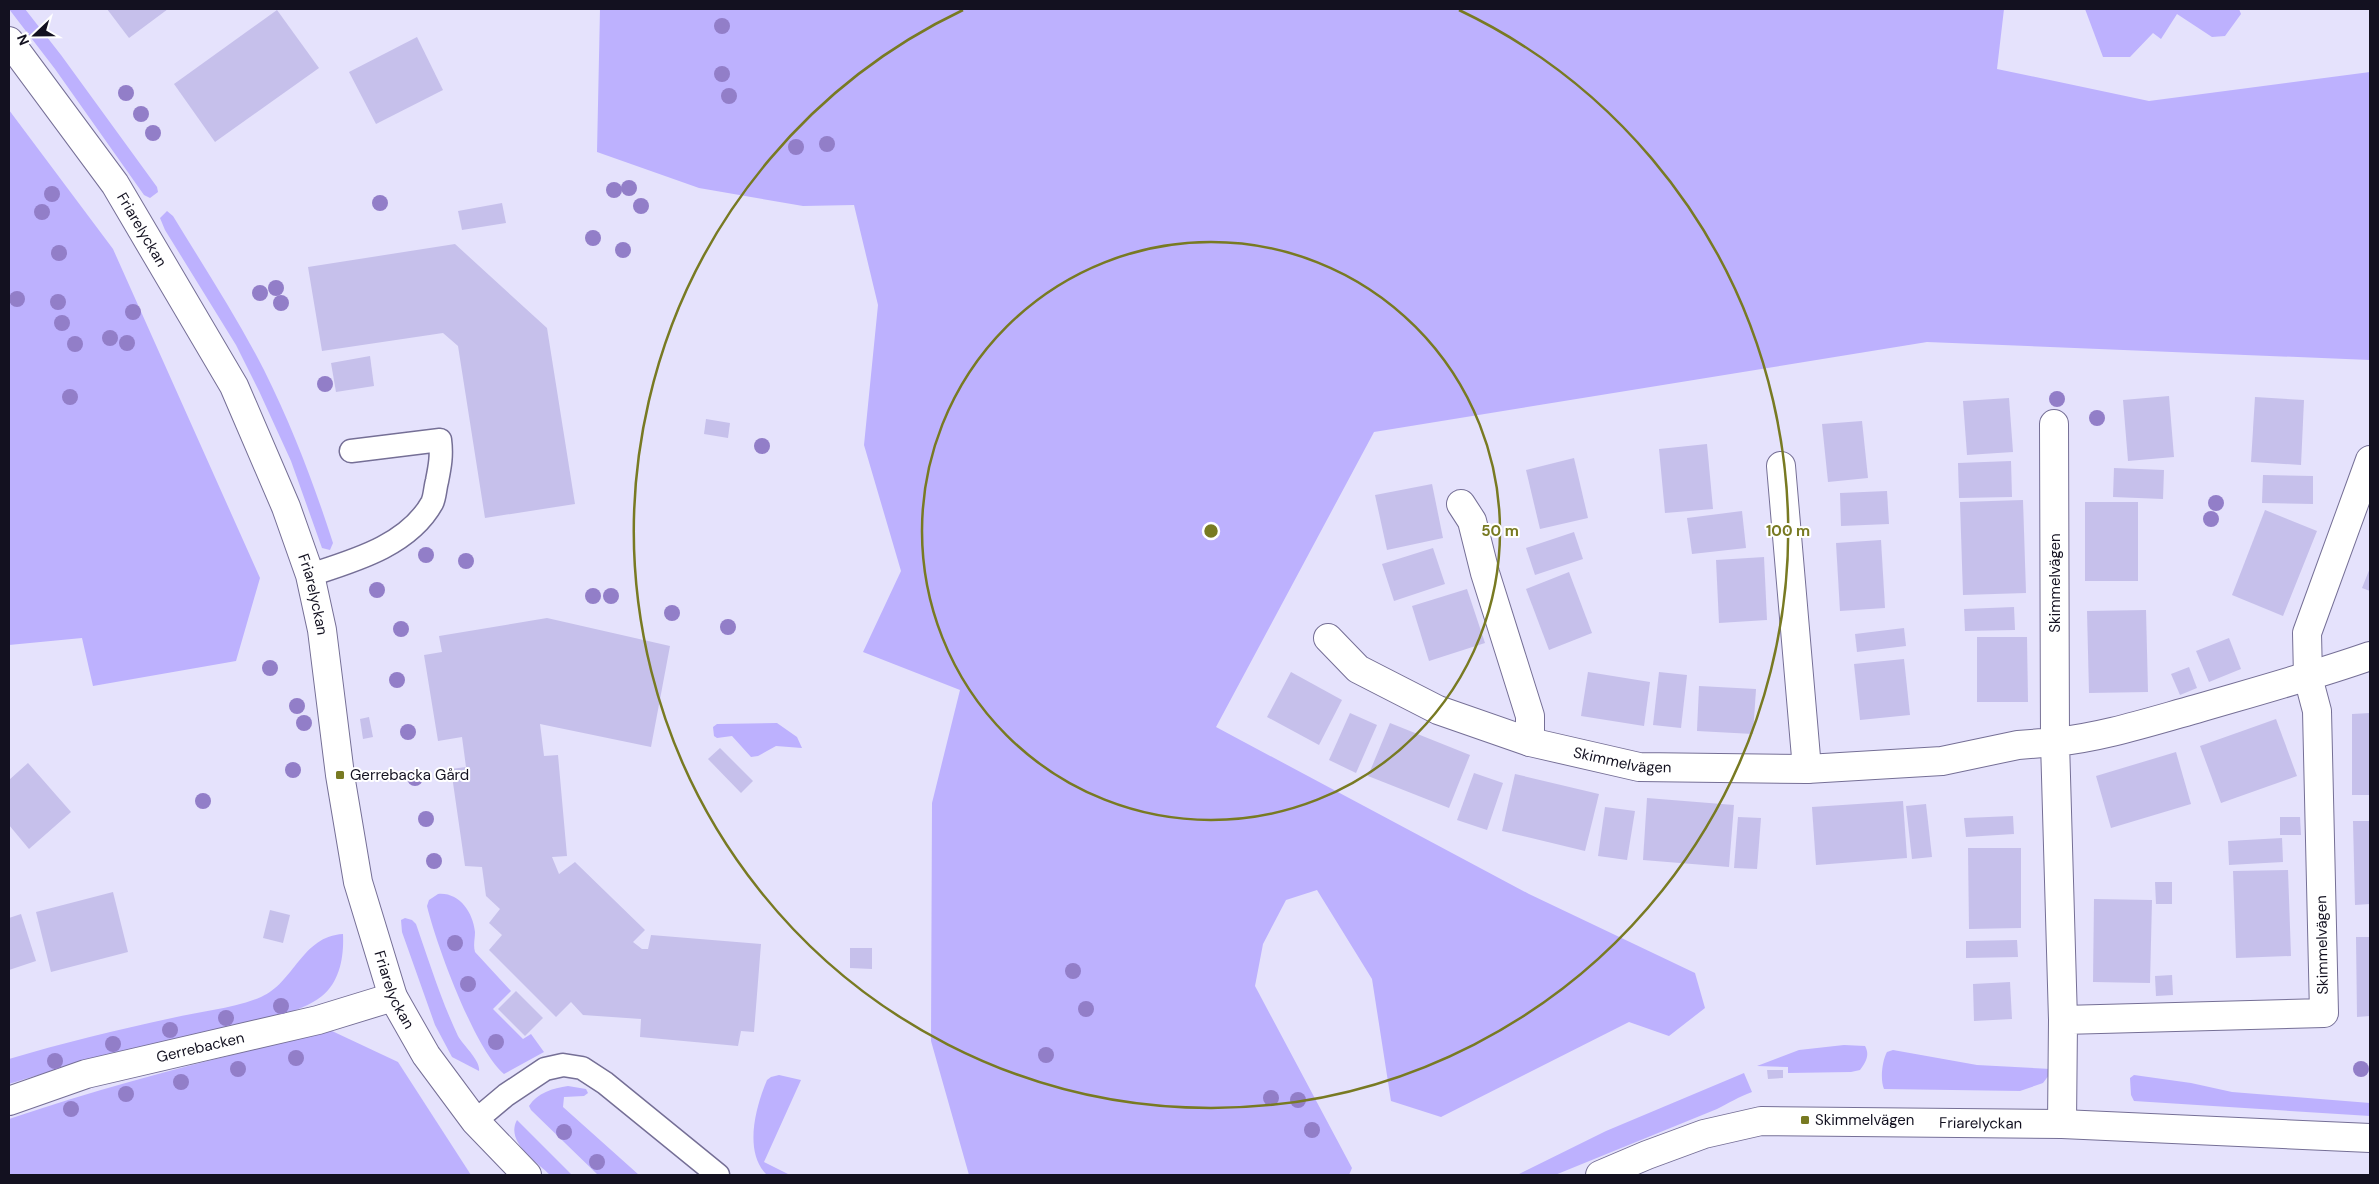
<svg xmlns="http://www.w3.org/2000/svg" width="2379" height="1184" viewBox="0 0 2379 1184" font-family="'DM Sans',sans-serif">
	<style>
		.green { fill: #bdb1fe }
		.building { fill: #c6c0eb }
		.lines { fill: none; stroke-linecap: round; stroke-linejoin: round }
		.lane-casing { stroke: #756f96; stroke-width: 25 }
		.street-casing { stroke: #756f96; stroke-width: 30 }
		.secondary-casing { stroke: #756f96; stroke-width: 30 }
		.lane { stroke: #fff; stroke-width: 22 }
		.street { stroke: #fff; stroke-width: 28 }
		.secondary { stroke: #fff; stroke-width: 28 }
		.tree { fill: #927ec8 }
		.ring { fill: none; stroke: #787a22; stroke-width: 2.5 }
		.poi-dot { fill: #787a22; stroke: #fff; stroke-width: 2 }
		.labels { text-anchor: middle; stroke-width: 4; stroke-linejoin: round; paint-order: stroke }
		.street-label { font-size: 15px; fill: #131120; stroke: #fff }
		.poi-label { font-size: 15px; fill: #131120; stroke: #fff; text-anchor: start }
		.centre { fill: #787a22; stroke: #fff; stroke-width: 2.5 }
		.ring-label { font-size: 15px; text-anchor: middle; font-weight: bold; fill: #787a22; stroke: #fff; stroke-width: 4; stroke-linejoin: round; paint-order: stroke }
	</style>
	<rect width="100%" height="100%" fill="#e5e2fc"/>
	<g class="green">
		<polygon points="9,9 25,9 61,55 157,187 158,192 150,198 144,195 55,69"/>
		<polygon points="600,9 2004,9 1997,69 2149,101 2370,72 2370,360 1927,342 1374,432 1216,727 1529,894 1695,973 1705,1008 1669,1036 1629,1022 1441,1117 1391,1101 1372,979 1317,890 1286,900 1263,944 1255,986 1352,1168 1349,1175 969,1175 931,1041 932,803 960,690 863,652 901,571 864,445 878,305 854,205 803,206 699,188 597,152"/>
		<polygon points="2085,9 2239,9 2241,14 2225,36 2212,37 2177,14 2161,39 2153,33 2130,57 2103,57"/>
		<polygon points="9,110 113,249 260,578 236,661 93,686 82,638 9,645"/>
		<path d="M167,211L173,216C204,267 237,317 264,370C292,426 314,484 333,543L330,550L322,548L291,461L259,391L236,345L165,230L160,218Z"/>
		<polygon points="777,723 797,737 802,748 776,746 758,756 751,757 732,736 717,738 714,736 713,727 717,724"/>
		<path d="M438,894C459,892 473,912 475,932C475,939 473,945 475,952L511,991L493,1009L523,1039L531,1034L544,1052L504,1074C475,1050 436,944 427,906L429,900Z"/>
		<path d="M405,918L412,920L416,924C429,961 441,1000 458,1036C463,1045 481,1061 479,1071L452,1057L435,1025L402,932L401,920Z"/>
		<path d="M343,934C344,957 340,981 322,996C299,1016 224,1030 192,1037C131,1051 69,1065 9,1084V1059C62,1043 117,1030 172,1018C201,1011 233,1009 261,997C294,983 302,936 343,934Z"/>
		<path d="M332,1031L398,1062L471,1175H9V1119C115,1083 223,1056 332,1031Z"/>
		<path d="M1844,1045L1865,1046C1870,1055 1866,1062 1860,1070L1851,1072L1788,1073V1067L1757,1066L1799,1050Z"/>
		<path d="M1893,1050L1977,1065L2051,1069L2052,1071L2043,1083L2020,1091L1884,1089C1880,1080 1882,1061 1887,1052Z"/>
		<path d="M1744,1073L1752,1092C1738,1097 1729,1103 1717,1109L1555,1175H1517L1606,1131Z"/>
		<path d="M779,1075L801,1080L764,1162L790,1175H767C743,1152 756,1106 767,1080L771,1077Z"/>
		<polygon points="2134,1075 2191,1083 2232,1092 2370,1103 2370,1116 2134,1101 2131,1095 2130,1078"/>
		<path d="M568,1086L586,1089L588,1093L584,1096L564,1097L563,1107L639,1175H598L531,1110L529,1106C537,1093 553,1088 568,1086Z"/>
		<path d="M517,1120L572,1175H550C536,1161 505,1142 517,1120Z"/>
	</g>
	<g class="building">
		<polygon points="107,9 168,9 129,38"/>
		<polygon points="277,10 319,68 215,142 174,84"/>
		<polygon points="417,37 443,90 376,124 349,72"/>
		<polygon points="502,203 506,223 462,230 458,211"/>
		<polygon points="455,244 547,328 575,504 485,518 458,346 443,333 322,351 308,267"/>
		<polygon points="370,356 374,386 336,392 331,363"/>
		<polygon points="2169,396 2174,457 2128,461 2123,400"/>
		<polygon points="2255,397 2304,400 2301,465 2251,462"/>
		<polygon points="2009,398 2013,452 1967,455 1963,401"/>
		<polygon points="706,419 730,423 728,438 704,434"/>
		<polygon points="1862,421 1868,478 1828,482 1822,424"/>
		<polygon points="1707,444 1713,509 1665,513 1659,449"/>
		<polygon points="1574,458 1588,518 1540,529 1526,470"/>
		<polygon points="2011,461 2012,497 1959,498 1958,463"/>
		<polygon points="2114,468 2164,470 2163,499 2113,497"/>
		<polygon points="2263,475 2313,476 2313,504 2262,503"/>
		<polygon points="1432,484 1443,538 1387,550 1375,495"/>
		<polygon points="1887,491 1889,524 1841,526 1840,493"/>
		<polygon points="2023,500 2026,593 1963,595 1960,502"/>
		<rect x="2085" y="502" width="53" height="79"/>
		<polygon points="2265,510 2317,531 2283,616 2232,595"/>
		<polygon points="1742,511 1746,548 1692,554 1687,518"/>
		<polygon points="1574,532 1583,559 1535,575 1526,548"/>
		<polygon points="1881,540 1885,608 1840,611 1836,543"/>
		<polygon points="1433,548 1445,584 1394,601 1382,564"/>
		<polygon points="1764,557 1767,620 1719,623 1716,560"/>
		<polygon points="2370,568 2370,591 2362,588"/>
		<polygon points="1569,572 1592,633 1549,650 1526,589"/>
		<polygon points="1467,589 1485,643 1429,661 1412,606"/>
		<polygon points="2014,607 2015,630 1965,631 1964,609"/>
		<polygon points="2146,610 2148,692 2089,693 2087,611"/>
		<polygon points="547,618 670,646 651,747 540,724 544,756 558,755 567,856 552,857 559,874 575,862 645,930 633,942 642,949 648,949 651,935 761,944 754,1032 741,1031 738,1046 640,1037 641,1019 583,1015 571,1002 556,1017 489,950 502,935 489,923 500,909 486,896 482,867 465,866 451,769 466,767 462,737 438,741 424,655 442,652 439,636"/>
		<polygon points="1904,628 1906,646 1857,652 1855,634"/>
		<polygon points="1977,637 2027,637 2028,702 1977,702"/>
		<polygon points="2229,638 2241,669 2209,682 2196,651"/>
		<polygon points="1904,659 1910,715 1860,720 1854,664"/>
		<polygon points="2189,667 2197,688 2180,695 2171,674"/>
		<polygon points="1291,672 1342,700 1319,745 1267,717"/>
		<polygon points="1588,672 1650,682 1644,726 1581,716"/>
		<polygon points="1659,672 1687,675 1681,728 1653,725"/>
		<polygon points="1699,686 1756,689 1753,734 1697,731"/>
		<polygon points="1350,713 1377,725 1356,773 1329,760"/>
		<polygon points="2370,713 2370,795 2352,795 2352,714"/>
		<polygon points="369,717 373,737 363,739 360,719"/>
		<polygon points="2276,719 2297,776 2221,803 2200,746"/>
		<polygon points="1390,723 1470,755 1449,808 1368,776"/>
		<polygon points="720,748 753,781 741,793 708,759"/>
		<polygon points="2176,752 2191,804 2111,828 2096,776"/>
		<polygon points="28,763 71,812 29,849 9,825 9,780"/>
		<polygon points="1474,773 1503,783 1487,830 1457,820"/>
		<polygon points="1515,774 1599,794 1585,851 1502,831"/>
		<polygon points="1647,798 1734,805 1729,867 1643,860"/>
		<polygon points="1903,801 1907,858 1816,865 1812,807"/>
		<polygon points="1926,804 1932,857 1912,859 1906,806"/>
		<polygon points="1605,807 1635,811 1627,860 1598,856"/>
		<polygon points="2013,816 2014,834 1966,837 1964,818"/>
		<polygon points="1738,817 1761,818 1757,869 1734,868"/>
		<polygon points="2280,817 2300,817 2301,835 2280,835"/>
		<polygon points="2353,821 2370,821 2370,904 2355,905"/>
		<polygon points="2282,838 2283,862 2229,865 2228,841"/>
		<polygon points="1968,848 2021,848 2021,928 1969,929"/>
		<polygon points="2288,870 2291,956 2236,958 2233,871"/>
		<polygon points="2155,882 2172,882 2172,904 2156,904"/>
		<polygon points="113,892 128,952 51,972 36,912"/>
		<polygon points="2094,899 2152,900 2150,983 2093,982"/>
		<polygon points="270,910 290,915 283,943 263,938"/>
		<polygon points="21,914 36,961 9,970 9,918"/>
		<polygon points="2356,937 2370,937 2370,1016 2357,1017"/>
		<polygon points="2017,940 2018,957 1966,958 1966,941"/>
		<polygon points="850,948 872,948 872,969 850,968"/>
		<polygon points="2172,975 2173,995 2156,996 2155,976"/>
		<polygon points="2010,982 2012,1019 1974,1021 1973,984"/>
		<polygon points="516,991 543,1018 525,1036 498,1009"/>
		<polygon points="1767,1070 1783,1070 1783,1078 1768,1079"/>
	</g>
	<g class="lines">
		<g class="lane-casing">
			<g id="lane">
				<path d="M310,575C353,561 408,546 432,503C435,497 435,488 437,481C440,466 442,455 440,440L351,451"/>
				<polyline points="475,1121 506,1095 545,1069 563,1065 582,1068 605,1083 718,1175"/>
			</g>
		</g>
		<g class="street-casing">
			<g id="street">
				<polyline points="1781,466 1807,769"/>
				<polyline points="1461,504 1472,521 1485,573 1530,716 1530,742"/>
				<path id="s1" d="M1328,638L1358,669L1438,710L1530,742L1639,767L1807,769L1942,761L2018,745L2055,742L2054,424"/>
				<path d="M2063,1020L2055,742C2103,737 2149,722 2196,709C2254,692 2313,676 2370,656"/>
				<path id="s2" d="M9,1101L86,1074L318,1020L393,997"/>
				<polyline points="2062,1124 2063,1020 2324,1013 2317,711 2308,677 2307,633 2370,460"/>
			</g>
		</g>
		<g class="secondary-casing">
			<g id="secondary">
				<path id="s3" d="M9,41L115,184L234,386L286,507L310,575L322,630L340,775L358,882L393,997L426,1055L475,1121L527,1175"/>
				<path id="s4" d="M1600,1175L1647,1155L1704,1134L1761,1121L2062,1124L2370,1138"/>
			</g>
		</g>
		<use href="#lane" class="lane"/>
		<use href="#street" class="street"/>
		<use href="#secondary" class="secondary"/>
	</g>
	<g class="tree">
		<circle cx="722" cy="26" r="8"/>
		<circle cx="722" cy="74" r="8"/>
		<circle cx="126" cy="93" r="8"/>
		<circle cx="729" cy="96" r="8"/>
		<circle cx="141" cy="114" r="8"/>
		<circle cx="153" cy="133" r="8"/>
		<circle cx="827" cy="144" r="8"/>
		<circle cx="796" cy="147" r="8"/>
		<circle cx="629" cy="188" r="8"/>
		<circle cx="614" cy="190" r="8"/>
		<circle cx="52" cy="194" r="8"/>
		<circle cx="380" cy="203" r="8"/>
		<circle cx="641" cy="206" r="8"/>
		<circle cx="42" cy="212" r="8"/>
		<circle cx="593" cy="238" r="8"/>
		<circle cx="623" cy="250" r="8"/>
		<circle cx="59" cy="253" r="8"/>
		<circle cx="276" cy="288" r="8"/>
		<circle cx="260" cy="293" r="8"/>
		<circle cx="17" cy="299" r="8"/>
		<circle cx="58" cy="302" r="8"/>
		<circle cx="281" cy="303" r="8"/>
		<circle cx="133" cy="312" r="8"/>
		<circle cx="62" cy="323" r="8"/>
		<circle cx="110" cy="338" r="8"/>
		<circle cx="127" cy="343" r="8"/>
		<circle cx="75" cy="344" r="8"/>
		<circle cx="325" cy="384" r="8"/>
		<circle cx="70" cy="397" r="8"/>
		<circle cx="2057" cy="399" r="8"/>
		<circle cx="2097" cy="418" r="8"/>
		<circle cx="762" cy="446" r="8"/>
		<circle cx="2216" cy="503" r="8"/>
		<circle cx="2211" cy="519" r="8"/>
		<circle cx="426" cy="555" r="8"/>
		<circle cx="466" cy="561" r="8"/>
		<circle cx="377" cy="590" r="8"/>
		<circle cx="593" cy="596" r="8"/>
		<circle cx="611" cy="596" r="8"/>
		<circle cx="672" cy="613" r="8"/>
		<circle cx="728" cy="627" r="8"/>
		<circle cx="401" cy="629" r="8"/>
		<circle cx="270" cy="668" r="8"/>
		<circle cx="397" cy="680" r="8"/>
		<circle cx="297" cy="706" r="8"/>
		<circle cx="304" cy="723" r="8"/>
		<circle cx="408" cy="732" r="8"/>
		<circle cx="293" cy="770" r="8"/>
		<circle cx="415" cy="778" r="8"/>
		<circle cx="203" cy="801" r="8"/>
		<circle cx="426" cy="819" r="8"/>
		<circle cx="434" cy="861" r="8"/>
		<circle cx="455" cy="943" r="8"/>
		<circle cx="1073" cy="971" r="8"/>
		<circle cx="468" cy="984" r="8"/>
		<circle cx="281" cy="1006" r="8"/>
		<circle cx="1086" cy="1009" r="8"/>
		<circle cx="226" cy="1018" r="8"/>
		<circle cx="170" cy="1030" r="8"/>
		<circle cx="496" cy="1042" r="8"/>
		<circle cx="113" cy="1044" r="8"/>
		<circle cx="1046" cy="1055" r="8"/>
		<circle cx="296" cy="1058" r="8"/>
		<circle cx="55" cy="1061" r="8"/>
		<circle cx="238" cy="1069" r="8"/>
		<circle cx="2361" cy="1069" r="8"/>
		<circle cx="181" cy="1082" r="8"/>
		<circle cx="126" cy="1094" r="8"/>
		<circle cx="1271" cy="1098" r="8"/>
		<circle cx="1298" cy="1100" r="8"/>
		<circle cx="71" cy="1109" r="8"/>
		<circle cx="1312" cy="1130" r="8"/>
		<circle cx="564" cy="1132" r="8"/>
		<circle cx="597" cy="1162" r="8"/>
	</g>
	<g class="ring">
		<circle cx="1211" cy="531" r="289"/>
		<path d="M1459 10A577 577 0 1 1 963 10"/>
	</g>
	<g class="poi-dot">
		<rect x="335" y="770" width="10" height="10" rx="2.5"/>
		<rect x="1800" y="1115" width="10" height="10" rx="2.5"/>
	</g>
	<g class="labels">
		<g class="street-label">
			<text dy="5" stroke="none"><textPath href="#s3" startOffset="231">Friarelyckan</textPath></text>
			<text transform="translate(2055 583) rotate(-90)" y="5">Skimmelvägen</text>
			<text dy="5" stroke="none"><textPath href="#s3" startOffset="636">Friarelyckan</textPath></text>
			<text dy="5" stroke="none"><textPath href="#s1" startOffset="325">Skimmelvägen</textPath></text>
			<text transform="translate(2322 945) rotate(-91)" y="5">Skimmelvägen</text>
			<text dy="5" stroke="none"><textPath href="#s3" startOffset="1041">Friarelyckan</textPath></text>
			<text dy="5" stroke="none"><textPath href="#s2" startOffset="199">Gerrebacken</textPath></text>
			<text dy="5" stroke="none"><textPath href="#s4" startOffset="390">Friarelyckan</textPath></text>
		</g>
		<g class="poi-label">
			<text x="350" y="780">Gerrebacka Gård</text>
			<text x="1815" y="1125">Skimmelvägen</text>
		</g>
	</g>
	<circle cx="1211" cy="531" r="8" class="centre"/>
	<g class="ring-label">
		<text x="1500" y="536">50 m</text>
		<text x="1788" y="536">100 m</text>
	</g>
	<rect width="2379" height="1184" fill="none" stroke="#131120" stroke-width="20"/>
	<g transform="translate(35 35) rotate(248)" stroke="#ffffff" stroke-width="4" paint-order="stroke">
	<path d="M0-4L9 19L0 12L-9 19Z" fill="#131120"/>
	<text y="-8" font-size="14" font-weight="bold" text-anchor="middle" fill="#131120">N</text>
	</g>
</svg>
